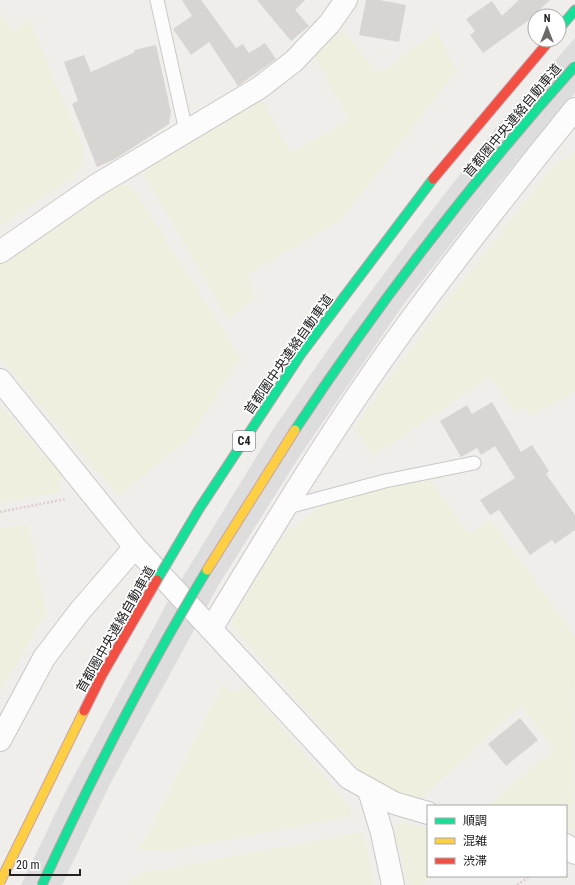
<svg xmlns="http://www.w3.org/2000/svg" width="575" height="885" viewBox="0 0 575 885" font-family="'Roboto Condensed','Noto Sans JP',sans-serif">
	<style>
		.farmland { fill: #efefdf }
		.pier { fill: #dedddd }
		.building { fill: #d7d4d2 }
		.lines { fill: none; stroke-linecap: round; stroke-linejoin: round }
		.lane-casing { stroke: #c9c8c7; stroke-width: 15 }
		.street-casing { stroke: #c9c8c7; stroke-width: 24 }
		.fast-casing { stroke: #c5a2ac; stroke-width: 11 }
		.path { stroke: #dccecd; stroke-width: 2.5; stroke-dasharray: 2 2; stroke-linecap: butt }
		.lane { stroke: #fdfcfc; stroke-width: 13 }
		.street { stroke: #fdfcfc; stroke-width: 22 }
		.fast { stroke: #16e098; stroke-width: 9 }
		.fast-bridge-casing { stroke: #c5a2ac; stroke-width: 11; stroke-linecap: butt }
		.slow-bridge-casing { stroke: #c5a2ac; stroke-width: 11; stroke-linecap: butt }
		.jam-bridge-casing { stroke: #c5a2ac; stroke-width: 11; stroke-linecap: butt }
		.fast-bridge { stroke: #16e098; stroke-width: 9 }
		.slow-bridge { stroke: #ffcf43; stroke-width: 9 }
		.jam-bridge { stroke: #f24e42; stroke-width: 9 }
		.labels { text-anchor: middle; stroke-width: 3.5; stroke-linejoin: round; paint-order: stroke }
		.shield { fill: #fff; stroke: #646464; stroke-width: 1 }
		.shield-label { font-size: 12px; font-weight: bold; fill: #222 }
		.street-label { font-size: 13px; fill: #222; stroke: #fff }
	</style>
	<rect width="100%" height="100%" fill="#f0eeeb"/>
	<g class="farmland">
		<polygon points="0,14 14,32 29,19 84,149 80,168 73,178 0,226"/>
		<polygon points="343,31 379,74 437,31 457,71 342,219 248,275 256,298 228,319 144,175 145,168 260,97 291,152 349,121 314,54"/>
		<polygon points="575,152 575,392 532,416 525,407 515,413 491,377 373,456 354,428 368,407 438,312 554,165"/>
		<polygon points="118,185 131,185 241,358 191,437 119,496 0,359 0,263"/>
		<polygon points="0,405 61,474 60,492 0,503"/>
		<polygon points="427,475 469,534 491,520 575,636 574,829 566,831 566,806 490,806 490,804 554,749 521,706 421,799 396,792 376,782 357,768 232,626 232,619 262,570 267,558 289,529 295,528 307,516 336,499 362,494"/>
		<polygon points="28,524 46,613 0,693 0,529"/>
		<polygon points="222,685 235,693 246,685 350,807 351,816 168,851 139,850"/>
		<polygon points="402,823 428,828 428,876 434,876 421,885 407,885 401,853 395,837 395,828"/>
		<polygon points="362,832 367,849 374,885 127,885 130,879 139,874"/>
	</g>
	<polygon class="pier" points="575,38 575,93 503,178 403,305 299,457 218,586 110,784 62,885 21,885 68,787 167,603 274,428 329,348 407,243 498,125"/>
	<g class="building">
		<polygon points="182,0 201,0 236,48 243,44 249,53 265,43 276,59 238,86 209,42 191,55 173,29 192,16"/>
		<polygon points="257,0 305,0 295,10 309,26 291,41"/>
		<polygon points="366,0 379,0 406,5 399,42 359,35"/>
		<polygon points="519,0 550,0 529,20 483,53 470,35 475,31 466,19 492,1 502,16"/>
		<polygon points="156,45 171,112 169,124 115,159 97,167 72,104 78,101 64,62 84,55 91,72 135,52 134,50"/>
		<polygon points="492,402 521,452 532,445 549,471 546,474 575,515 575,530 555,544 552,540 530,555 499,510 490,515 480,500 515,478 495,446 481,455 477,448 461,457 440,421 467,405 472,414"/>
		<polygon points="520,718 538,740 506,766 488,744"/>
	</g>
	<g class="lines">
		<g class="lane-casing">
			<g id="lane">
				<polyline points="157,0 186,131"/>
				<polyline points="284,508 385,481 474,463"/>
			</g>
		</g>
		<g class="street-casing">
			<g id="street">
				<polyline points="0,252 95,186 259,88 294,61 330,23 346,0"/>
				<polyline points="0,380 135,547 349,778 394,803 428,813"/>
				<path d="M211,629C271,530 331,430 399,336C455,258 515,183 575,109"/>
				<polyline points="0,740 44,658 79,612 135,547"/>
				<polyline points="369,790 382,833 393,885"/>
				<polyline points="566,845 575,853"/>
			</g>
		</g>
		<g class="fast-casing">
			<polyline id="fast" points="559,29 575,10"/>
		</g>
		<g class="path">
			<polyline points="0,512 66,499"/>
			<polyline points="517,885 530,876"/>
		</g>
		<use href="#lane" class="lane"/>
		<use href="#street" class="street"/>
		<use href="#fast" class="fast"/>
		<g class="fast-bridge-casing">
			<g id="fast-bridge">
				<path d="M295,430C379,302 473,180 575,66"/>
				<polyline points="157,580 199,509 301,354 433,179"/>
				<path d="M42,885C92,777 145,672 207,570"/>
			</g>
		</g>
		<g class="slow-bridge-casing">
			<g id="slow-bridge">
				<polyline points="207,570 295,430"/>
				<polyline points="0,882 84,711"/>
			</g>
		</g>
		<g class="jam-bridge-casing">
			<g id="jam-bridge">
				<polyline points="433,179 550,40"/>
				<polyline points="84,711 102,675 157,580"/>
			</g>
		</g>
		<use href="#fast-bridge" class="fast-bridge"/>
		<use href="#slow-bridge" class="slow-bridge"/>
		<use href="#jam-bridge" class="jam-bridge"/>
	</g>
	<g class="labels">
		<rect class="shield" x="233" y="431" width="22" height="20" rx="3"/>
		<g class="shield-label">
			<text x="244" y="445">C4</text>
		</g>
		<g class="street-label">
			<text transform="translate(512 120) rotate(-50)" y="5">首都圏中央連絡自動車道</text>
			<text transform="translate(288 354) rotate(-55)" y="5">首都圏中央連絡自動車道</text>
			<text transform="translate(115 629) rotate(-60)" y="5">首都圏中央連絡自動車道</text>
		</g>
	</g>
	<rect x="427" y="805" width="140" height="72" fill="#ffffff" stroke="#a7a7a7"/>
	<rect x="435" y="818" width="20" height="6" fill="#16e098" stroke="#a7a7a7"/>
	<text x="463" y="825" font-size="12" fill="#222222">順調</text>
	<rect x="435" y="838" width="20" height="6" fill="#ffcf43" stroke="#a7a7a7"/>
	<text x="463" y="845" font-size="12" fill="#222222">混雑</text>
	<rect x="435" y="858" width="20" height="6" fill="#f24e42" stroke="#a7a7a7"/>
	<text x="463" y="865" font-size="12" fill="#222222">渋滞</text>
	<g transform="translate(547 28)"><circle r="19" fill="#ffffff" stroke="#a7a7a7"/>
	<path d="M0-3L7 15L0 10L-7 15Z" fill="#6a6968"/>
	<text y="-6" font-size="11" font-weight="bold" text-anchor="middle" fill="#222222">N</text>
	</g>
	<path d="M10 869v6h70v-6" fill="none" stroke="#222222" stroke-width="2"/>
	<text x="16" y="869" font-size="12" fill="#222222" stroke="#ffffff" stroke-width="3" paint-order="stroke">20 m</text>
</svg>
